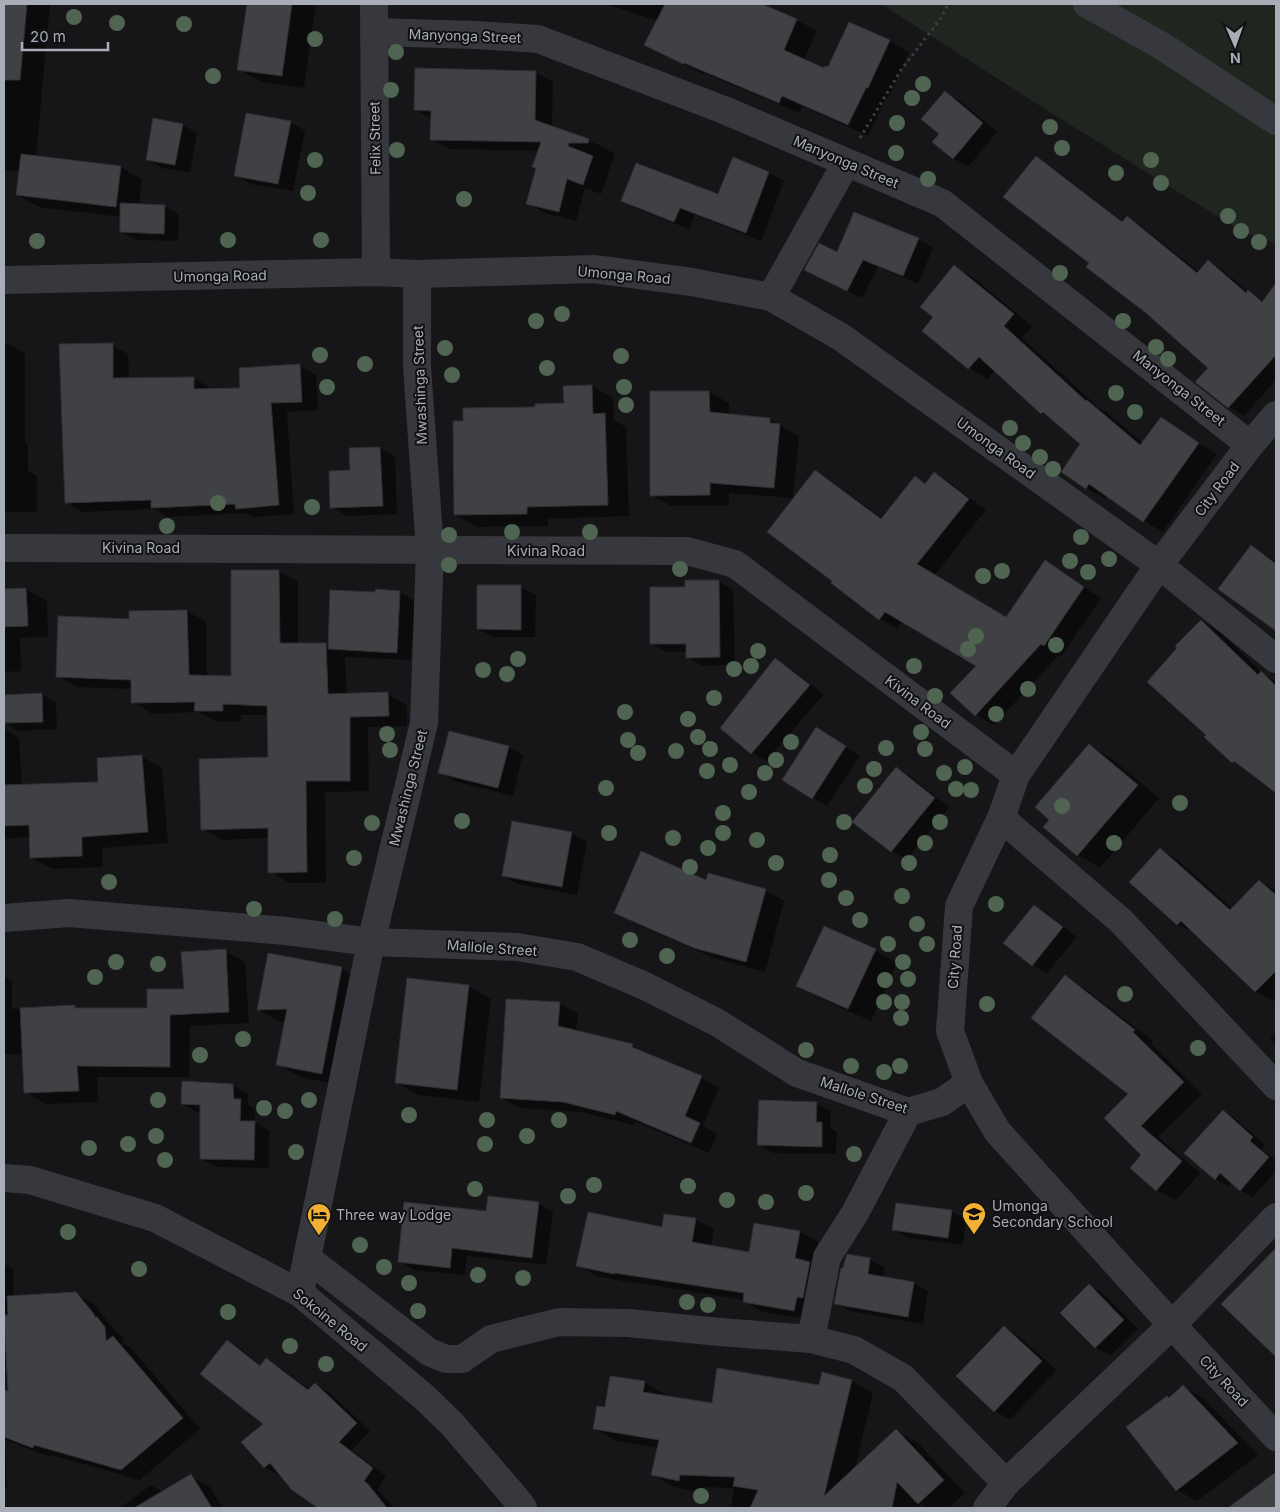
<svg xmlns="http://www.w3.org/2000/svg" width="1280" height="1512" viewBox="0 0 1280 1512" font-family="Inter,sans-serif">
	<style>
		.green { fill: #1e261f }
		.shadow { fill: #0007 }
		.building { fill: #404145; stroke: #303034 }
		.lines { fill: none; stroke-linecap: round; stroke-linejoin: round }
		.path { stroke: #3d3f44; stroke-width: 3; stroke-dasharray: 2.5 4; stroke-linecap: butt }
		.minor { stroke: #37383d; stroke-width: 28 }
		.tree { fill: #506452 }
		.labels { text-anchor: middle; stroke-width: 4; stroke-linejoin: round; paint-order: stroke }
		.street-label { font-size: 14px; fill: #a8adb8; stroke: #111113 }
		.poi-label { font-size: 14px; fill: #a8adb8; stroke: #111113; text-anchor: start }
	</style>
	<rect width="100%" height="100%" fill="#161618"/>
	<polygon class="green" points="881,4 1276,4 1276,244 1241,231 1045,109"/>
	<g class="shadow">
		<polygon points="4,4 50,4 36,157 120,167 142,179 139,205 165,206 179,215 178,241 136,240 121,232 121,217 39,207 17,195 20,171 4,170"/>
		<polygon points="248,4 316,4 304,88 261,82 239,69"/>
		<polygon points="606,4 759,4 797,20 817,31 804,60 825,69 829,69 850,23 890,41 909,52 888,99 886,98 868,136 802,106 799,113 704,73 703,74 666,56 646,45 657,21"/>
		<polygon points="535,72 553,82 552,127 597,144 615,154 601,194 585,188 576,221 545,213 528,203 539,151 449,149 431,139 432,119 415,110"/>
		<polygon points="946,93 960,101 997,132 968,167 953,158 941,134"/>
		<polygon points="291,122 305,131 293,191 250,184 236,175"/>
		<polygon points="183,125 197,133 190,173 162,168 147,159"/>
		<polygon points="1036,158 1051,166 1123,222 1127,218 1141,226 1199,272 1208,262 1223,270 1248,292 1264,301 1276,285 1276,380 1244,416 1229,407 1197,382 1210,368 1091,263"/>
		<polygon points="733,159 769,173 784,181 761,241 695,215 689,229 637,209 622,200 719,195"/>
		<polygon points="918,239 933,248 918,284 878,267 862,298 806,270 837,254"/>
		<polygon points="955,267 974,278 1032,326 1022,338 1098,407 1106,412 1143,443 1161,418 1217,454 1163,532 1144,521 1108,495 1105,499 1086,488 1082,444 1055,421 1042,413 995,370 988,379 969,368 924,331 935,317"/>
		<polygon points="4,344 8,344 25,354 25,442 28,443 28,471 37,476 37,512 4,512"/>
		<polygon points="112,345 128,354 129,379 193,378 209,387 209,390 241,389 300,366 316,375 318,410 287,412 294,514 253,517 246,513 168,517 155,509 82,512 66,502"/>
		<polygon points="592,386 613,398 614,420 626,427 629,516 548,519 548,526 477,527 455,515 464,422 565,404"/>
		<polygon points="652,392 709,392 729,403 729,415 770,419 799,436 793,498 729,493 729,506 671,506 651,495"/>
		<polygon points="380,448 395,457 397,514 346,516 332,507 352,471"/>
		<polygon points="815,471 833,482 883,519 915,477 927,484 935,473 952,484 986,510 934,576 1007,619 1045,562 1101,598 1062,655 1060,654 994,725 976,715 978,665 903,621 897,629 879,618"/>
		<polygon points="1251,547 1276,562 1276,629 1220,588"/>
		<polygon points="279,571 298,582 298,644 326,644 329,646 332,591 400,592 415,601 411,660 345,657 347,695 387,694 407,705 407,726 368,727 369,791 325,792 326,883 289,883 270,872 269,838 222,840 203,829 269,758 269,715 241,715 241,722 215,721 199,712 152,714 133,702 132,689 77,687 58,676 131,620 187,611 206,622 207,677 233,677"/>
		<polygon points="719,581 733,590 735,665 702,666 687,657 687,652 666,652 651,643 686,588"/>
		<polygon points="521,587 536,595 535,637 493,637 478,629"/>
		<polygon points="26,589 47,601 48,637 20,638 21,671 4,672 4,590"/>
		<polygon points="1201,621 1220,632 1265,675 1276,682 1276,792 1252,773 1233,762 1206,737 1208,735"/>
		<polygon points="775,660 789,668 824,694 766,761 751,752"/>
		<polygon points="42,694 56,703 57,729 18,731 4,722 4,696"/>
		<polygon points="4,729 19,738 22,786 100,783 141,756 162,768 168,843 102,848 103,867 52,869 31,857 30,837 4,839"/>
		<polygon points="450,732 509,747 523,755 513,796 454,781 440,772"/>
		<polygon points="831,738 860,756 827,806 813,798"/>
		<polygon points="1089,745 1111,758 1159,798 1100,868 1078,855 1045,827 1051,820"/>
		<polygon points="896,769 911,777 949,807 907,860 892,851 854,822"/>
		<polygon points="513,823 572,833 587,842 577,895 518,884 503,876"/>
		<polygon points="1160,849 1178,860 1233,909 1260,881 1276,891 1276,998 1273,1001 1255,991 1196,934 1177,924"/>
		<polygon points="707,882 765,890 784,901 765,972 714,958 634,923 615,912"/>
		<polygon points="1034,906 1049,915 1077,937 1047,973 1033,965"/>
		<polygon points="875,950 897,963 871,1021 820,998 798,985"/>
		<polygon points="225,951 245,962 249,1023 190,1026 189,1077 97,1077 98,1102 45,1104 25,1092 23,1054 4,1054 4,976 12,981 12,1009 74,1006 80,1010 148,1010 185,990"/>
		<polygon points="341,968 363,981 344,1086 300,1077 278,1064 286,1022 281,1022 259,1010"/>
		<polygon points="1065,977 1084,988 1153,1041 1151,1044 1202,1094 1158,1137 1200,1173 1176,1200 1157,1190 1143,1154 1129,1094"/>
		<polygon points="469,986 491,999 479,1102 418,1095 396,1082"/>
		<polygon points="559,1003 578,1014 576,1031 632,1045 649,1055 701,1077 719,1088 703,1126 717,1134 709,1153 634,1121 633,1125 582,1112 519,1108 501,1098"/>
		<polygon points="1276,1033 1276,1044 1270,1039"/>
		<polygon points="233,1085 248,1094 248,1105 255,1109 255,1122 269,1131 269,1168 216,1167 201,1159 202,1112 197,1112 182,1104"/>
		<polygon points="816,1103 831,1111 830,1128 837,1132 836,1154 773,1153 758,1144"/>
		<polygon points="1223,1111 1236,1119 1265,1145 1262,1149 1276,1161 1276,1171 1253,1197 1240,1190 1232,1182 1228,1186 1215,1179"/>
		<polygon points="539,1204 553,1212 546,1265 467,1256 465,1275 414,1270 399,1261 487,1212"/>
		<polygon points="952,1211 966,1220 963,1245 908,1238 894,1229"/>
		<polygon points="696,1219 714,1230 711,1246 750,1253 755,1224 800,1232 818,1242 814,1265 812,1320 762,1312 744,1301 744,1300 633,1282 632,1283 597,1276 579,1266 663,1229"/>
		<polygon points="848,1256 870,1260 885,1268 883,1278 914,1283 928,1291 923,1324 850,1311 835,1303"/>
		<polygon points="1270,1256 1276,1259 1276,1355 1223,1304"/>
		<polygon points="4,1264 13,1269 14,1297 76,1294 94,1304 112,1327 123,1338 123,1343 131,1348 200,1429 140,1480 52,1455 51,1457 5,1440 7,1488 4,1488 4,1391 9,1393 8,1346 4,1346"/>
		<polygon points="1089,1286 1104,1294 1138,1329 1110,1356 1095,1347"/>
		<polygon points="1004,1327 1019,1336 1056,1370 1010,1420 995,1411 958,1376"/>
		<polygon points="227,1342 241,1349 261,1366 266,1359 280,1367 310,1390 315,1385 329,1392 370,1431 352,1450 386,1476 377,1490 382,1494 394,1508 320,1508 289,1486 280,1474 278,1475 265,1467 265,1424"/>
		<polygon points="852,1381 873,1393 855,1469 896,1431 918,1443 965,1493 949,1508 928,1508 920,1504 919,1508 731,1508 734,1488 702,1487 700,1492 674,1487 652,1474 658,1448 616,1441 595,1429 606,1408 644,1382 666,1395 666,1397 713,1405"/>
		<polygon points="1183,1387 1203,1398 1258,1455 1197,1501 1177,1490 1170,1398"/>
		<polygon points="191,1476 210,1487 223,1508 120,1508 151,1485 163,1492"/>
		<polygon points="1273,1476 1276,1477 1276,1508 1231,1508"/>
	</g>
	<g class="building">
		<polygon points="4,4 27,4 20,80 4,80"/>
		<polygon points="247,4 292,4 282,76 237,70"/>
		<polygon points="665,4 762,4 797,19 784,50 824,68 825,66 828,67 849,22 890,40 868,88 866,88 848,125 782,96 779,103 684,63 683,64 644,45"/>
		<polygon points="415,68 536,71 535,120 589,139 588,143 569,143 568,146 593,156 583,185 567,179 559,212 526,204 536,168 532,167 541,142 430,140 431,111 414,110"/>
		<polygon points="945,91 983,123 953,159 932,142 939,134 921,119"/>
		<polygon points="246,113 291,121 278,184 234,176"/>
		<polygon points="153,118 183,124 175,165 146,160"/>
		<polygon points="21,154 121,166 116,207 16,195"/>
		<polygon points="1036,156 1122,222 1127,216 1197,273 1208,260 1246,293 1248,290 1262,302 1276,283 1276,355 1228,408 1195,382 1208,368 1146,313 1086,267 1089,263 1003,197"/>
		<polygon points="733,157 769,172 746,233 680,208 674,222 621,201 636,163 718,194"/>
		<polygon points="120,203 165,205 164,234 120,232"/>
		<polygon points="854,212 919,238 903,276 863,260 847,291 804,270 819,243 837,252"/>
		<polygon points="954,265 1014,314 1004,326 1086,401 1087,400 1140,445 1161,417 1199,443 1143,522 1089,484 1086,489 1061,472 1080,444 1043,412 1041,414 979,357 968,369 922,331 933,317 920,307"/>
		<polygon points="113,343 113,378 194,377 194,389 240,388 239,368 300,364 302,402 271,403 279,505 236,509 235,504 151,508 151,500 65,503 59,344"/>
		<polygon points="592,385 593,414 605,413 608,505 527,507 527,514 454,515 453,421 463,421 463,408 535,407 535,404 564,403 563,386"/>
		<polygon points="650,391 709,391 710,412 770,418 770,423 780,424 774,488 710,483 710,495 650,496"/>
		<polygon points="380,447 383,506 330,508 329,471 350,470 349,448"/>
		<polygon points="815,470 881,519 915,476 925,484 934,472 969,499 917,564 1006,617 1045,560 1084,587 1044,646 1041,644 975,716 950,693 976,666 885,612 879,620 831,583 832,581 767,532"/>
		<polygon points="1251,545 1276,564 1276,631 1218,589"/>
		<polygon points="231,570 279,570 280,643 326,643 328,694 388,692 389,716 350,717 350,781 306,781 307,872 268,873 268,828 201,830 199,759 268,757 267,706 223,704 223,711 194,711 195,702 131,703 131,680 56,677 58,616 129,619 129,611 187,610 189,675 231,676"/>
		<polygon points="685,580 719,580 720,657 686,658 686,644 650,644 650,587 685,587"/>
		<polygon points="477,585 521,585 521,630 477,629"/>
		<polygon points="26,588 28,626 4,627 4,589"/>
		<polygon points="376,589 400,591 397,653 328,649 330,590 375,592"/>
		<polygon points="1201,620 1258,675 1261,671 1276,686 1276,793 1234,761 1232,763 1204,737 1206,735 1147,682 1177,648 1175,646"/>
		<polygon points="775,658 810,685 751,754 720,728"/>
		<polygon points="42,693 43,722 4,723 4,695"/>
		<polygon points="816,727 846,746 812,799 782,780"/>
		<polygon points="449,731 509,746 498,788 438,773"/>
		<polygon points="1089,744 1138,785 1077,856 1043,827 1049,820 1035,807"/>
		<polygon points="142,755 148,832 82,837 82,856 30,858 29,825 4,826 4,785 98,782 97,758"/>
		<polygon points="896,767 935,798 891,852 852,822"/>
		<polygon points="512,821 572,832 562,887 502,876"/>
		<polygon points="1160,848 1230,910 1259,880 1276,895 1276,971 1255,992 1181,921 1177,925 1129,882"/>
		<polygon points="641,851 706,880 708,873 766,889 746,962 694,948 614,913"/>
		<polygon points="1034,905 1063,927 1032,966 1003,943"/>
		<polygon points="824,926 876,949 848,1009 796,986"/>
		<polygon points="226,949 229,1012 170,1015 170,1067 77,1066 79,1091 24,1093 20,1008 75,1005 75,1008 147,1008 147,989 184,989 181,952"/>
		<polygon points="268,953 342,967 322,1074 276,1065 287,1009 257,1010"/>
		<polygon points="1065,975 1135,1030 1133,1032 1184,1082 1141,1126 1182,1161 1156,1191 1130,1168 1141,1155 1104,1118 1128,1094 1031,1018"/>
		<polygon points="407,978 469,985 457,1090 395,1083"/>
		<polygon points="506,999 560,1002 558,1026 633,1044 632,1047 702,1076 685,1116 700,1123 691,1143 616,1111 615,1115 563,1102 500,1098"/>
		<polygon points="182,1081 233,1084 234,1099 241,1099 240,1121 255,1121 254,1160 200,1159 200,1105 181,1104"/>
		<polygon points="759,1100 817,1102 816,1122 822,1122 822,1147 757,1145"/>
		<polygon points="1223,1110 1253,1137 1250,1141 1269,1157 1240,1191 1220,1173 1215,1180 1184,1153"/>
		<polygon points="488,1196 539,1202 532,1258 452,1248 450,1268 398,1262 404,1202 486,1211"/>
		<polygon points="896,1203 952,1210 948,1238 892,1230"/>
		<polygon points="588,1212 662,1227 664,1214 696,1218 692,1242 749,1252 754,1223 800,1231 795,1258 810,1262 803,1298 797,1297 794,1311 743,1302 744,1293 615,1273 614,1274 576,1266"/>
		<polygon points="1276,1248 1276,1357 1221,1304"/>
		<polygon points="847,1254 870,1258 868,1274 914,1282 908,1317 834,1304 841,1268 843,1268"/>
		<polygon points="1089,1284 1124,1320 1095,1348 1060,1313"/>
		<polygon points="76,1292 94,1314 95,1317 97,1317 105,1327 106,1341 113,1336 183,1418 121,1470 34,1445 33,1448 4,1437 4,1390 8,1391 4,1315 8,1315 7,1296"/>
		<polygon points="1004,1326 1042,1361 994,1412 956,1376"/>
		<polygon points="227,1340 260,1366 266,1358 308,1390 315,1383 357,1423 339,1442 373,1468 364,1481 368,1484 387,1508 318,1508 292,1490 270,1463 264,1468 241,1442 263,1424 200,1374"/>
		<polygon points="717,1368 819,1385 822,1372 852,1380 824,1496 896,1429 944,1480 918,1504 897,1482 892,1508 750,1508 758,1490 733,1486 735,1477 680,1475 679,1481 651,1475 659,1440 593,1429 597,1406 605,1407 610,1376 645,1381 643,1392 712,1403"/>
		<polygon points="1183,1385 1238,1443 1176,1491 1126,1427 1167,1396 1169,1398"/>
		<polygon points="1276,1472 1276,1508 1228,1508"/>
		<polygon points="191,1474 212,1508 134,1508"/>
	</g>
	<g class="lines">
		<polyline class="path" points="860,138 901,70 941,18 948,4"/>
		<g class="minor">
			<polyline points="374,4 376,272"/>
			<polyline points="1087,4 1162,46 1276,121"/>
			<polyline points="374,32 476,35 538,39 724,110 942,203 1250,445"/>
			<polyline points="4,280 376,272 417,274 594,269 692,282 771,297 841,337 1159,565 1276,659"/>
			<polyline points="771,297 846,163"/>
			<polyline points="1276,415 1250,445 1159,565 1016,775 1001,818 959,906 950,1031 969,1083 997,1131 1172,1325 1276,1437"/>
			<polyline points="4,548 687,551 735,564 1016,775"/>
			<polyline points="1001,818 1121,921 1276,1086"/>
			<polyline points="4,918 69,913 286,931 371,942 517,947 577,957 645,986 718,1023 797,1073 908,1112 942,1102 969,1083"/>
			<polyline points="4,1178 30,1180 155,1218 300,1293 424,1397 452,1424 518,1501 523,1508"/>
			<polyline points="307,1258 429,1352 446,1359 462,1359 491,1339 559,1322 628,1323 720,1332 811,1339 854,1350 903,1378 1006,1483"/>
			<polyline points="300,1293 371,942 424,723 430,550 417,367 417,274"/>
			<polyline points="811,1339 827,1257 855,1213 908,1112"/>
			<polyline points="987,1508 1006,1483 1172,1325 1276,1217"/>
		</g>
	</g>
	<g class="tree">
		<circle cx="74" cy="17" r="8"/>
		<circle cx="117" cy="23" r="8"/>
		<circle cx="184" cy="24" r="8"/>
		<circle cx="315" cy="39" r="8"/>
		<circle cx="396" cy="52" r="8"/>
		<circle cx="213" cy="76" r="8"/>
		<circle cx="923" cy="84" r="8"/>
		<circle cx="391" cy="90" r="8"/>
		<circle cx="912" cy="98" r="8"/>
		<circle cx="897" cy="123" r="8"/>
		<circle cx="1050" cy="127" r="8"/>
		<circle cx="1062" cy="148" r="8"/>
		<circle cx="397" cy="150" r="8"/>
		<circle cx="896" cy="153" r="8"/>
		<circle cx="315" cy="160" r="8"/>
		<circle cx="1151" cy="160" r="8"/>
		<circle cx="1116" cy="173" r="8"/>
		<circle cx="928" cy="179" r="8"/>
		<circle cx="1161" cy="183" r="8"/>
		<circle cx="308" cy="193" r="8"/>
		<circle cx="464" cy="199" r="8"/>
		<circle cx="1228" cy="216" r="8"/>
		<circle cx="1241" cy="231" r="8"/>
		<circle cx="228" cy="240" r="8"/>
		<circle cx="321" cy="240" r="8"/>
		<circle cx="37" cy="241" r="8"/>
		<circle cx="1259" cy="242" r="8"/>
		<circle cx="1060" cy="273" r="8"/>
		<circle cx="562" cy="314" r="8"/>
		<circle cx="536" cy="321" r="8"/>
		<circle cx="1123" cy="321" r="8"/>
		<circle cx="1156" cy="347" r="8"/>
		<circle cx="445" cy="348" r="8"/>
		<circle cx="320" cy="355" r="8"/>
		<circle cx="621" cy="356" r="8"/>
		<circle cx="1168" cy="359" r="8"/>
		<circle cx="365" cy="364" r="8"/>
		<circle cx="547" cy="368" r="8"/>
		<circle cx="452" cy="375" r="8"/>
		<circle cx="327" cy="387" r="8"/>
		<circle cx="624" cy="387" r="8"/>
		<circle cx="1116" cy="393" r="8"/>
		<circle cx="626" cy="405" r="8"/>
		<circle cx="1135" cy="412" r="8"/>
		<circle cx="1010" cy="428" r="8"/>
		<circle cx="1023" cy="443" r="8"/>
		<circle cx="1040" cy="457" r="8"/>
		<circle cx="1053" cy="469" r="8"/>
		<circle cx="218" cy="503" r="8"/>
		<circle cx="312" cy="507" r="8"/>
		<circle cx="167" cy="526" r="8"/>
		<circle cx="512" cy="532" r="8"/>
		<circle cx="590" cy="532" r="8"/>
		<circle cx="449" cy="535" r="8"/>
		<circle cx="1081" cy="537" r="8"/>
		<circle cx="1109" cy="559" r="8"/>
		<circle cx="1070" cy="561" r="8"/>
		<circle cx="449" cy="565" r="8"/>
		<circle cx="680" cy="569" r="8"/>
		<circle cx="1002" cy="571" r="8"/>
		<circle cx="1088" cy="572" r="8"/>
		<circle cx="983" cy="576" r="8"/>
		<circle cx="976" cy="636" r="8"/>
		<circle cx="1056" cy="645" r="8"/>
		<circle cx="968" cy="649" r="8"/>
		<circle cx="758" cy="651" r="8"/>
		<circle cx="518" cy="659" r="8"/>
		<circle cx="751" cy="666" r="8"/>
		<circle cx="914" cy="666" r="8"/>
		<circle cx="734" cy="669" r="8"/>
		<circle cx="483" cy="670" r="8"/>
		<circle cx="507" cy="674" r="8"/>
		<circle cx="1028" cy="689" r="8"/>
		<circle cx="935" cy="696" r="8"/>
		<circle cx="714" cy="698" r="8"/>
		<circle cx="625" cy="712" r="8"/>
		<circle cx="996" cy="714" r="8"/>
		<circle cx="688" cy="719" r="8"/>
		<circle cx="921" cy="732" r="8"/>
		<circle cx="387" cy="734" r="8"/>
		<circle cx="698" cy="737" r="8"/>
		<circle cx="628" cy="740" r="8"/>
		<circle cx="791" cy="742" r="8"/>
		<circle cx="886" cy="748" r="8"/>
		<circle cx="710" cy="749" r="8"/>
		<circle cx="925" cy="749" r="8"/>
		<circle cx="390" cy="750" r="8"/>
		<circle cx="676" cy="751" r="8"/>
		<circle cx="638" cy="753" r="8"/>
		<circle cx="776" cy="760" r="8"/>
		<circle cx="730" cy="765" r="8"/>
		<circle cx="965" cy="767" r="8"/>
		<circle cx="874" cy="769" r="8"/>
		<circle cx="707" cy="771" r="8"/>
		<circle cx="765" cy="773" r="8"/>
		<circle cx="944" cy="773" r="8"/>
		<circle cx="865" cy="786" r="8"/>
		<circle cx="606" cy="788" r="8"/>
		<circle cx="956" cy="789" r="8"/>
		<circle cx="971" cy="790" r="8"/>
		<circle cx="749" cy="792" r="8"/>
		<circle cx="1180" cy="803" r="8"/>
		<circle cx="1062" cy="806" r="8"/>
		<circle cx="723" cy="813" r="8"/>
		<circle cx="462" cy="821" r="8"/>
		<circle cx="844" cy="822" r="8"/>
		<circle cx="940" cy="822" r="8"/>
		<circle cx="372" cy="823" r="8"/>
		<circle cx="609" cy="833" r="8"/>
		<circle cx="723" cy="833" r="8"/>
		<circle cx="673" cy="838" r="8"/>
		<circle cx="757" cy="840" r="8"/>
		<circle cx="925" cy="843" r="8"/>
		<circle cx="1114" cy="843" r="8"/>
		<circle cx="708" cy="848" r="8"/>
		<circle cx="830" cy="855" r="8"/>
		<circle cx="354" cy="858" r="8"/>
		<circle cx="776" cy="863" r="8"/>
		<circle cx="909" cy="863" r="8"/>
		<circle cx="690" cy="867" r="8"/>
		<circle cx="829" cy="880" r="8"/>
		<circle cx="109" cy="882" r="8"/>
		<circle cx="902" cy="896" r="8"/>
		<circle cx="846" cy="898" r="8"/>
		<circle cx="996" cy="904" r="8"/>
		<circle cx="254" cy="909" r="8"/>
		<circle cx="335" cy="919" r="8"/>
		<circle cx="860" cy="920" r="8"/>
		<circle cx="917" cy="924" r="8"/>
		<circle cx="630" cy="940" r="8"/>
		<circle cx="888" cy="944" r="8"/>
		<circle cx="927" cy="944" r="8"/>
		<circle cx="667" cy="956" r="8"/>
		<circle cx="116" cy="962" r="8"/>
		<circle cx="903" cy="962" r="8"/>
		<circle cx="158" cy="964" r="8"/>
		<circle cx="95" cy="977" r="8"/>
		<circle cx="908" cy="979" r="8"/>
		<circle cx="885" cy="980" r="8"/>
		<circle cx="1125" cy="994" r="8"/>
		<circle cx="884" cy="1002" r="8"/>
		<circle cx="902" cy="1002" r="8"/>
		<circle cx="987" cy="1004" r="8"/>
		<circle cx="901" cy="1018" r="8"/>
		<circle cx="243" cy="1039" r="8"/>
		<circle cx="1198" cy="1048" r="8"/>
		<circle cx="806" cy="1050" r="8"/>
		<circle cx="200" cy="1055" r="8"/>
		<circle cx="851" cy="1066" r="8"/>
		<circle cx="900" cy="1066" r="8"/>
		<circle cx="884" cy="1072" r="8"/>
		<circle cx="158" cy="1100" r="8"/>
		<circle cx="309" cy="1100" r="8"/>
		<circle cx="264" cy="1108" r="8"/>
		<circle cx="285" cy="1111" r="8"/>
		<circle cx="409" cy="1115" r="8"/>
		<circle cx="487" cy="1120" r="8"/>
		<circle cx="559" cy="1120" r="8"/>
		<circle cx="156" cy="1136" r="8"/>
		<circle cx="527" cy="1136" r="8"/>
		<circle cx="128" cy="1144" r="8"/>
		<circle cx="485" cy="1144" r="8"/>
		<circle cx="89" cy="1148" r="8"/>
		<circle cx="296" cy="1152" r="8"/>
		<circle cx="854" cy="1154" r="8"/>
		<circle cx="165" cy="1160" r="8"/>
		<circle cx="594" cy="1185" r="8"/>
		<circle cx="688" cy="1186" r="8"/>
		<circle cx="475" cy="1189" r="8"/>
		<circle cx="806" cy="1193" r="8"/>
		<circle cx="568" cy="1196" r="8"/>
		<circle cx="727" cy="1200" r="8"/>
		<circle cx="766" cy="1202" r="8"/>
		<circle cx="68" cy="1232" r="8"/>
		<circle cx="360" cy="1245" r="8"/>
		<circle cx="384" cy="1267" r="8"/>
		<circle cx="139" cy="1269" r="8"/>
		<circle cx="478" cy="1275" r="8"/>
		<circle cx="523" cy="1278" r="8"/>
		<circle cx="409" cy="1283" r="8"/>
		<circle cx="687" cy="1302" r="8"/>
		<circle cx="708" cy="1305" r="8"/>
		<circle cx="418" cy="1311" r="8"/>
		<circle cx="228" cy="1312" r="8"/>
		<circle cx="290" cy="1346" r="8"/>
		<circle cx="326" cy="1364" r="8"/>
		<circle cx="701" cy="1496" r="8"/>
	</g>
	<defs>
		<g id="school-pin" transform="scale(1.25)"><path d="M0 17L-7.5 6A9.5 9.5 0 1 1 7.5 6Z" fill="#f2b134" stroke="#111113"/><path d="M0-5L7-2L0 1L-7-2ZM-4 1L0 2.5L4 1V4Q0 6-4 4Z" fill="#111"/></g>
		<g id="hotel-pin" transform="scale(1.25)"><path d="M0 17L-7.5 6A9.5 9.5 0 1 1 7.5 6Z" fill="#f2b134" stroke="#111113"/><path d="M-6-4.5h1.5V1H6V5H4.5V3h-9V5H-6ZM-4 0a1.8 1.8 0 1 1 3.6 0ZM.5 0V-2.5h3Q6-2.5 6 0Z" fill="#111"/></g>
	</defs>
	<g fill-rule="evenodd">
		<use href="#school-pin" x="974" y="1214"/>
		<use href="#hotel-pin" x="319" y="1215"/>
	</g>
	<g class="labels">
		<g class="street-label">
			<text transform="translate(465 36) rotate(2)" y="5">Manyonga Street</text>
			<text transform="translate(375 138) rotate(-91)" y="5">Felix Street</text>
			<text transform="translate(846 162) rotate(23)" y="5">Manyonga Street</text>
			<text transform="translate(624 275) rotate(5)" y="5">Umonga Road</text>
			<text transform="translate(220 276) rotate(-1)" y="5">Umonga Road</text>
			<text transform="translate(420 385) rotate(-92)" y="5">Mwashinga Street</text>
			<text transform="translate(1179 388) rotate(38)" y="5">Manyonga Street</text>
			<text transform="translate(996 448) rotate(36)" y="5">Umonga Road</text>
			<text transform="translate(1217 489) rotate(-53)" y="5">City Road</text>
			<text x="141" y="553">Kivina Road</text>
			<text x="546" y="556">Kivina Road</text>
			<text transform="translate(918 702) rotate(37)" y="5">Kivina Road</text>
			<text transform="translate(408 788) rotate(-76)" y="5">Mwashinga Street</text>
			<text transform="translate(492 948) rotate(4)" y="5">Mallole Street</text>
			<text transform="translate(955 957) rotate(-86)" y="5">City Road</text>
			<text transform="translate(864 1095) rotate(18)" y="5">Mallole Street</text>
			<text transform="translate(330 1320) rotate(39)" y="5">Sokoine Road</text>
			<text transform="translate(1224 1381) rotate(47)" y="5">City Road</text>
		</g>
		<g class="poi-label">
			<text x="992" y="1211">Umonga<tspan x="992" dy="16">Secondary School</tspan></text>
			<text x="336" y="1220">Three way Lodge</text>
		</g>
	</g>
	<rect width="1280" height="1512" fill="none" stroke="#a8adb8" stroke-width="10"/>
	<g transform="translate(1235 45) rotate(178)" stroke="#111113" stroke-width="4" paint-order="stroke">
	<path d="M0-4L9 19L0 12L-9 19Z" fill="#a8adb8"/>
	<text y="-8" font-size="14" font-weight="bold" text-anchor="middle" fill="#a8adb8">N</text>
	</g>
	<path d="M22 42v8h86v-8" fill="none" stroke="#a8adb8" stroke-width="2.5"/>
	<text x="30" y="42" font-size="15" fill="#a8adb8" stroke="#111113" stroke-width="4" paint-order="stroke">20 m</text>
</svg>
